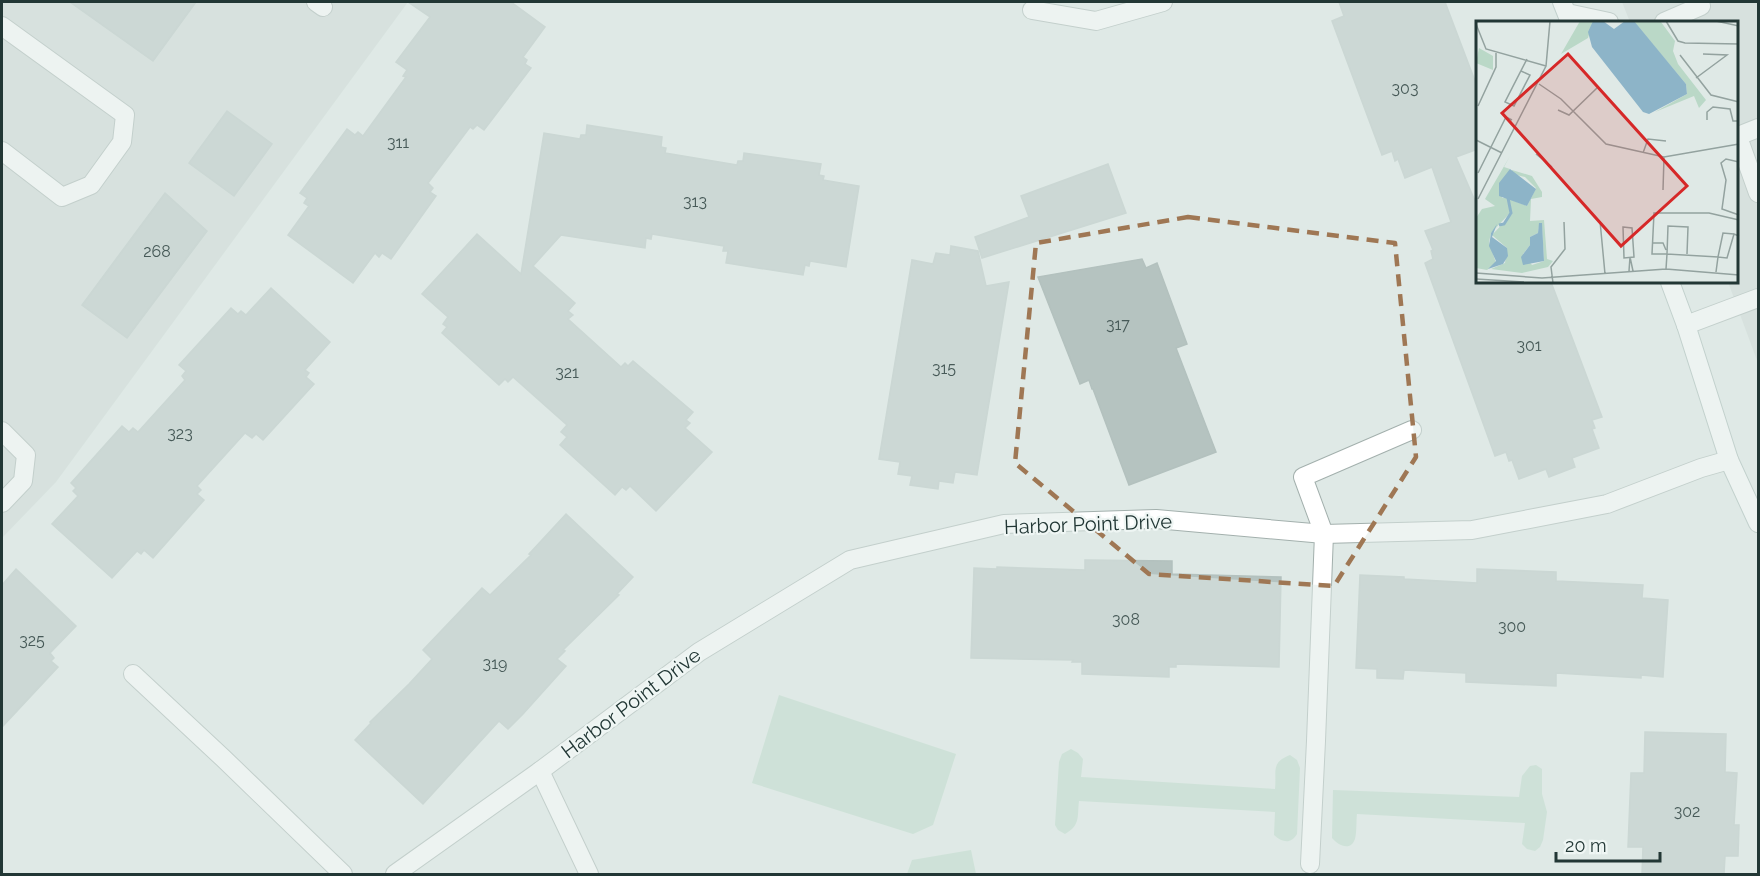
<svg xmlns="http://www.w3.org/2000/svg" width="1760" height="876" viewBox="0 0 1760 876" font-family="Raleway,sans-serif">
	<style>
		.built { fill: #ced8d5 }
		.green { fill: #bad8c7 }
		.building { fill: #b5c3c0; stroke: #b3c1be; stroke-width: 1.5 }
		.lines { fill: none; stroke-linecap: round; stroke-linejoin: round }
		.lane-casing { stroke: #a3b0ad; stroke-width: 20 }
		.street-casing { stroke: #a3b0ad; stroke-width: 20 }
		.secondary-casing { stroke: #a0b3af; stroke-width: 20 }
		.lane { stroke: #fff; stroke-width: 18 }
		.street { stroke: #fff; stroke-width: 18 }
		.secondary { stroke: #fff; stroke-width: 18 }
		.marked { fill: none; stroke: #9f7754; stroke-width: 4.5; stroke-dasharray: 12 8; stroke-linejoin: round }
		.labels { text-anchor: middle; stroke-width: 4.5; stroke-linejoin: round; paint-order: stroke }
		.number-label { font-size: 16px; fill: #475a58 }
		.street-label { font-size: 20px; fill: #223735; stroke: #eff6f4 }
		.inset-river { fill: none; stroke: #8db4c8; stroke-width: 3 }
		.inset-road { fill: none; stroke: #93a29f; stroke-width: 1.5 }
		.view { fill: #d62828; fill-opacity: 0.15; stroke: #d62828; stroke-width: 3 }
		.inset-edge { fill: none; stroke: #223735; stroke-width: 3 }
	</style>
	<rect width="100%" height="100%" fill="#dfe9e6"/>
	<g class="built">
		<polygon points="2,2 408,2 56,482 2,538"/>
		<polygon points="1622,2 1758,2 1758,363 1728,282 1738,282 1738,22 1630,22"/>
	</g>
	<g class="green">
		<polygon points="779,695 956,754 933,825 913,834 752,783"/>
		<path d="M1071,749L1078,753L1083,759L1081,777L1275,789C1277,771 1270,763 1290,755L1297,760L1300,768L1297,834C1291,844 1283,843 1274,835L1275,812L1079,801C1077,816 1081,825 1065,834L1058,830L1055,825L1059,762L1062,754Z"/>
		<path d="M1536,765L1542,769V794L1547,812L1543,840L1540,847L1535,851L1527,849L1522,844L1525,823L1357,814C1356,821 1357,831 1355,839C1350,852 1338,845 1332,838L1333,790L1519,797L1522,776L1530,766Z"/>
		<polygon points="971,850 976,874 907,874 912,860"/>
	</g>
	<g class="building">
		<polygon points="70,2 196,2 153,61"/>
		<polygon points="408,2 511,2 545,27 523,57 527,60 525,64 531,68 484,130 477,125 473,129 470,127 428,183 433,188 430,192 436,196 391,259 382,253 379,257 375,253 353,283 288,235 309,206 304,203 307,198 300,193 347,129 355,135 358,132 363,136 406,77 403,76 407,70 396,62 430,17"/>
		<polygon points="1339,2 1445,2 1478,89 1478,149 1456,157 1478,208 1478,282 1551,282 1602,417 1592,420 1595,428 1592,429 1599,448 1572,458 1575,467 1549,477 1546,469 1519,479 1512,460 1509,461 1506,452 1495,456 1425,263 1433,259 1431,251 1433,250 1425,231 1451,222 1432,167 1405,178 1398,159 1395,161 1392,151 1382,155 1332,21 1344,16"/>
		<polygon points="227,111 272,144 234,196 189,163"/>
		<polygon points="587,125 662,137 661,147 666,148 665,153 737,165 738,161 743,161 744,153 821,164 819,175 824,176 823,180 859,186 846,267 810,261 809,266 805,265 803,275 726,263 728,251 723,251 724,246 652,234 651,239 646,238 645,248 561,235 533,266 575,303 568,311 573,315 568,319 621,367 625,363 628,366 633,361 693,412 686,420 690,423 685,428 712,452 656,511 630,486 626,490 622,487 615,495 560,445 567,437 561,432 567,425 513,377 508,382 505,379 499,385 442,333 447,327 443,324 448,317 422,294 477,234 521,274 544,133 580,139 581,135 586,135"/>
		<polygon points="1108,164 1126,213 982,258 975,237 1029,217 1021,196"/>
		<polygon points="165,193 207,231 127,338 82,305"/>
		<polygon points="951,246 978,251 986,286 1009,282 977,475 955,472 953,483 939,481 938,489 910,485 912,476 898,474 900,462 879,459 912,260 933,264 936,253 950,255"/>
		<polygon points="1142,259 1146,268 1157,263 1187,344 1176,348 1216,452 1129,485 1093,389 1092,389 1089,380 1080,384 1038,277"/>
		<polygon points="271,288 330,342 305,370 309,373 306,377 314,384 263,440 256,434 252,438 245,433 197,486 201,490 197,494 204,500 153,558 144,550 141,554 137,551 112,578 52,524 78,496 73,491 76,488 71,483 122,426 129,432 133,428 138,432 185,380 182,376 186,371 179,365 231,308 238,314 241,311 246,315"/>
		<polygon points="566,514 633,577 617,594 619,595 563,650 565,651 557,659 566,666 523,714 508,729 499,721 423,804 355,740 371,723 370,722 409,684 432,659 423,650 482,588 490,595 531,555 529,554"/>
		<polygon points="1085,560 1172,561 1172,574 1281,577 1279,667 1176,664 1176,667 1169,667 1169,677 1082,674 1082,662 1072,662 1073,660 971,658 974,568 997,569 997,567 1085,570"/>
		<polygon points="16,569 76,626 50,653 54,658 51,661 58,667 2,727 2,585"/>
		<polygon points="1477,569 1556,572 1556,581 1643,585 1642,598 1668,600 1663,677 1641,675 1641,678 1556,673 1556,686 1466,682 1466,673 1404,670 1403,679 1377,678 1377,669 1356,668 1360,575 1404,577 1404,579 1477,583"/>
		<polygon points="1645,732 1726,734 1725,772 1737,773 1734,825 1739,825 1738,856 1725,856 1724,874 1642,874 1643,847 1628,847 1631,773 1644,773"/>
	</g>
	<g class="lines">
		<g class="lane-casing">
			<g id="lane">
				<polyline points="316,2 323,7"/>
				<polyline points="1032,10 1096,21 1163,2"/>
				<polyline points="1567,13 1609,22"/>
				<polyline points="1664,22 1701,6 1699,2"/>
				<polyline points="2,26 125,115 122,142 91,185 62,197 2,151"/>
				<polyline points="1738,136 1758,128"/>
				<polyline points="1738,137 1758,193"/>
				<polyline points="1686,325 1758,298"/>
				<polyline points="2,431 26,455 23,481 2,503"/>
				<polyline points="133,674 223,758 343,874"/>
				<polyline points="540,771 589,874"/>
				<polyline points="1310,864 1316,741 1324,534 1303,477 1412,430"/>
			</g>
		</g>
		<g class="street-casing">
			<polyline id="street" points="395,874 540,771 699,652 850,560 1004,524 1156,519 1324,534 1472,530 1607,504 1701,468 1729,460"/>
		</g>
		<g class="secondary-casing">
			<g id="secondary">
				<polyline points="1562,2 1570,22"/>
				<polyline points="1670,282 1686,325 1729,460 1758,523"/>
			</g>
		</g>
		<use href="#lane" class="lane"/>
		<use href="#street" class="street"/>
		<use href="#secondary" class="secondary"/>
	</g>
	<path d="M0 0H1760V876H0ZM1188,217L1395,243L1416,457L1334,586L1149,574L1015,463L1036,243Z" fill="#dfe9e6" fill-opacity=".55" fill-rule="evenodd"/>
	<path class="marked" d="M1188,217L1395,243L1416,457L1334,586L1149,574L1015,463L1036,243Z"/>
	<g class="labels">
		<g class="number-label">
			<text x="1405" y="94">303</text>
			<text x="398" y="148">311</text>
			<text x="695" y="207">313</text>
			<text x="157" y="257">268</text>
			<text x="1118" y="330">317</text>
			<text x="1529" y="351">301</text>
			<text x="944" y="374">315</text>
			<text x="567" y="378">321</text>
			<text x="180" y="439">323</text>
			<text x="1126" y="625">308</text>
			<text x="1512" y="632">300</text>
			<text x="32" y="646">325</text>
			<text x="495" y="669">319</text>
			<text x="1687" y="817">302</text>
		</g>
		<g class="street-label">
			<text transform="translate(1088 524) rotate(-2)" y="7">Harbor Point Drive</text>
			<text transform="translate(631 703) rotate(-37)" y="7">Harbor Point Drive</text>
		</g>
	</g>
	<g transform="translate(1476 21)">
		<rect width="262" height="262" fill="#dfe9e6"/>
		<path d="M104,0H117L112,17L85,33ZM158,1H185L199,20L197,30L202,43L230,79L223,87L218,75L179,91L211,73L210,63ZM3,27L17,35V49L0,42ZM34,135L28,146L34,148L26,177H32L34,192L15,212L13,221L20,242L11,249L0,247V197L6,188L19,185L9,178ZM36,149L56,155L66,171V176L55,178L54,200L68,199L71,238L77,240L72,246L46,252L15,248L29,242L31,227L16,214L36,193L33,178L51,185L60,167L49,156L36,153ZM63,205H66L68,240L56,244L47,233L54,224V216L62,212Z" fill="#bad8c7" fill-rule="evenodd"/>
		<path d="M117,0H127L138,8L149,0H158L210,63L211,73L173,93L167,91L116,26L112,11ZM34,148L60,168L51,185L23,175V162ZM63,202H66L68,240L47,244L45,236L54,224V216L62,212ZM21,203L16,216L31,227L32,235L27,243L12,248L20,240L13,225L15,212Z" fill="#8db4c8"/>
		<path class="inset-river" d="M23,204L28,203L35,192L32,177"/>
		<path class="inset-road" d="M190,0L202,20L209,22L263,23M240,0L263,5M0,3L10,28L70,45M204,34L235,74L263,81M45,50L54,54L38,85L29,81L51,38M220,57L251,34L227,33M63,63L85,78L130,123L188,136L263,123M2,85L20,46V32M82,89L93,94L121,67M231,99V91L237,86L254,88L257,100H263M0,119L26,132M167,132L172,118L190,120M60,133L76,146M263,141L250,138L245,142L250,159L246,188L263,194M2,152L30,96L36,99M187,169L188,136M2,178L70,45L74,0M124,200L129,253M147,206L156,207L158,236L148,237ZM176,222H187L190,229M211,233L212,206L192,205L191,233H176L178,192H233L263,199M190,248L191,233L242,236L247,212L258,213M153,250L154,236L157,250M240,251L242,236L251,237L258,213L263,215M0,252L66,257L190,248L263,254M0,258L48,261M77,262L75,246L89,228L88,201"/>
		<path class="view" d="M92,33L211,165L145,225L26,92Z"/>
		<rect width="262" height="262" class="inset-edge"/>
	</g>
	<rect width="1760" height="876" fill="none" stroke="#223735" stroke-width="6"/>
	<path d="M1556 852v9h104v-9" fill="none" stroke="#223735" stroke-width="3"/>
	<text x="1565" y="852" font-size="18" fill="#223735" stroke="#eff6f4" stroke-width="4.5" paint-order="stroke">20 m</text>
</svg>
